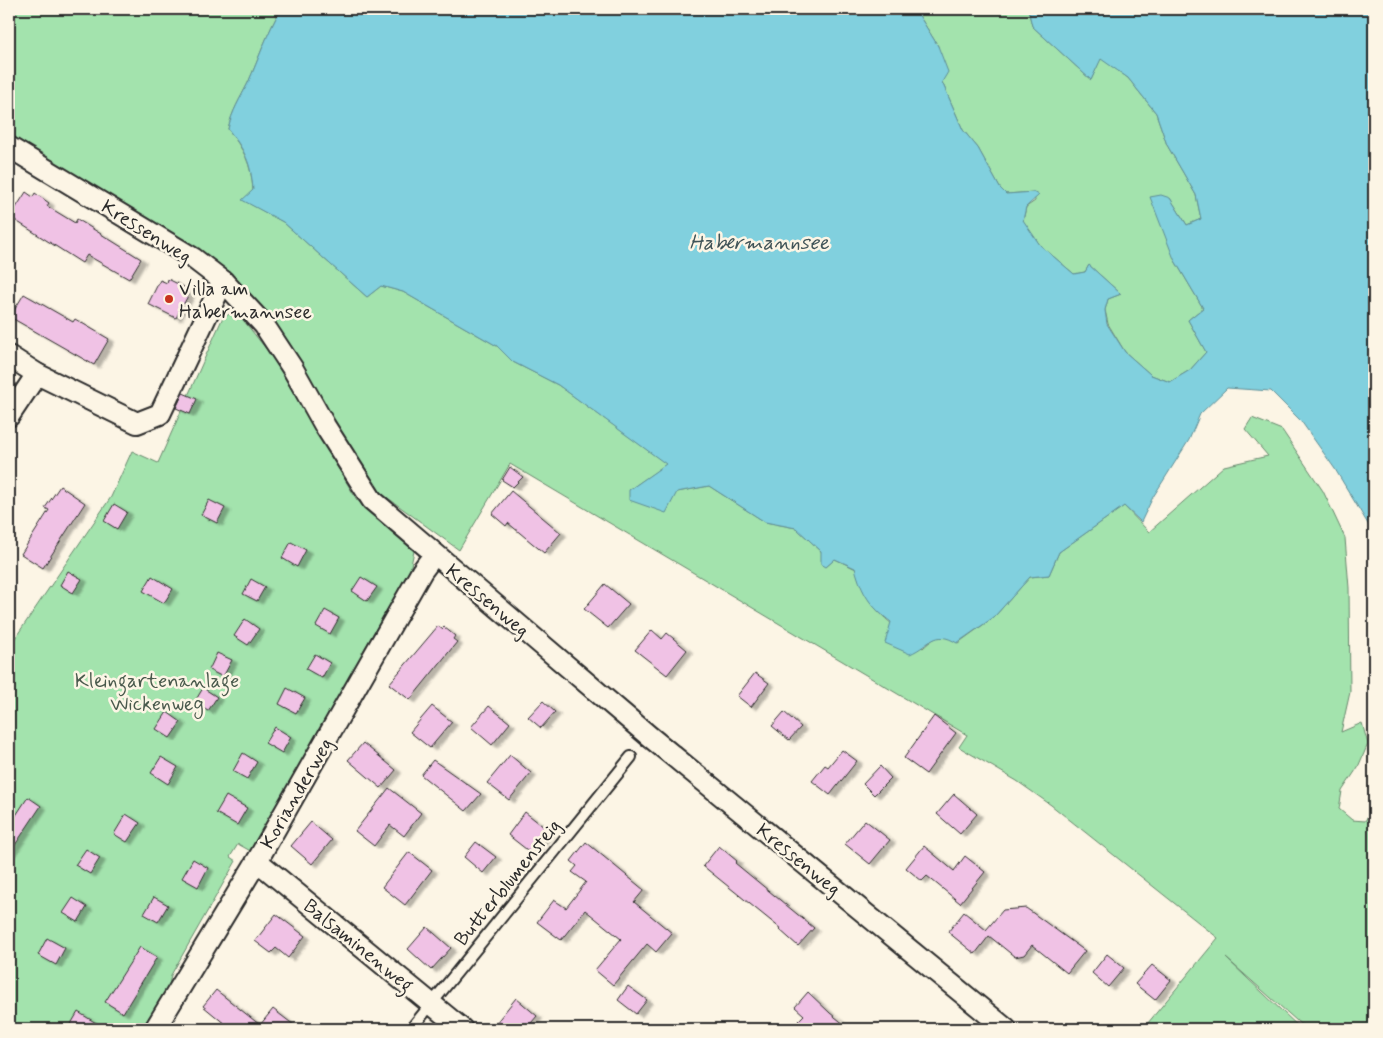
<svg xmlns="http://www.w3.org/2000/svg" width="1383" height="1038" viewBox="0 0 1383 1038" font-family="Mynerve,sans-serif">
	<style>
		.green { fill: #a3e3ad; stroke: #67876c }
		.water { fill: #81d0de; stroke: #5f8e96 }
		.building { fill: #f0c2e5; stroke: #2b2b2b; filter: url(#shadow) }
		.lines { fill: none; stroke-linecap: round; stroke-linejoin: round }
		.lane-casing { stroke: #2b2b2b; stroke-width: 14 }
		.street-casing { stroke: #2b2b2b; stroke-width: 24 }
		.lane { stroke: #fcf5e5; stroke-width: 10 }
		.street { stroke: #fcf5e5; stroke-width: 20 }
		.poi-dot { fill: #c8321e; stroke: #fcf5e5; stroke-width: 2 }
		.labels { text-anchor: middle; stroke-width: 5; stroke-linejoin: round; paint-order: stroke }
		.street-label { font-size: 20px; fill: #2b2b2b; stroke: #fcf5e5 }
		.poi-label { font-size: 20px; fill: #2b2b2b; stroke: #fcf5e5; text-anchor: start }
		.park-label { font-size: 20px; fill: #49594c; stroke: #fcf5e5 }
		.water-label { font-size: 21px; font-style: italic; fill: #405458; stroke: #fcf5e5 }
	</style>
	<defs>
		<filter id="shadow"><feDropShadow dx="5.5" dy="3" stdDeviation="1" flood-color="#0004"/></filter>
	</defs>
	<rect width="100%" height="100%" fill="#fcf5e5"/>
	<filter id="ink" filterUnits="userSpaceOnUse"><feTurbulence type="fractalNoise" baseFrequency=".02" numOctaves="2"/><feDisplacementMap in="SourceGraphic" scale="10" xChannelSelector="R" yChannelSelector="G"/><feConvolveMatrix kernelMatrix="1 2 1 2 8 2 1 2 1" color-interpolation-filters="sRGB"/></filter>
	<g filter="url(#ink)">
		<g class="green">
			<path d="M9,9H281C267,33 259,58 248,83C240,99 232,111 228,129C244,151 251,162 253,190L243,200L283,222L367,297L381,286L403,292L497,346L513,362L558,385L667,464L629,490L677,492L709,486L765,522L796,528L821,551L826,567L835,559L856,569C866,611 891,622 923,648C937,635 941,633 958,643L994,617L1030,577L1049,575L1059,552L1124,506L1149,532L1224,466L1268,456L1245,429L1252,418L1282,430L1323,491L1345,538L1349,588L1350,692L1341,732L1362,723L1368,744L1358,767L1342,791L1339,809L1352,820L1365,821L1374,805V1029H1306L1226,958L1301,1029H1143L1218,938L1051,805L1017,781L959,747L967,735L510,464L459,550L377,490L354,458L312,385L267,313L221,268L9,134Z"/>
			<polygon points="915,9 1028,9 1032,26 1091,80 1101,58 1128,78 1156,113 1167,145 1196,195 1201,219 1187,225 1170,198 1174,259 1203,308 1188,320 1206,352 1190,370 1170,382 1151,375 1125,352 1108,324 1105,310 1108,299 1121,294 1089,265 1085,272 1074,274 1040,245 1023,221 1026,207 1035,201 1034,192 1006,194 1000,188 978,148 963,130 942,82 938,46"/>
			<polygon points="236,311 271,355 357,500 414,551 410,570 362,653 358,669 254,853 238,844 230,857 236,861 171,975 166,1000 148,1029 9,1029 9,647 111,497 132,451 158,463 223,317"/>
		</g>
		<path class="water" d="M281,9H915L938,46L948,72L942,82L963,130L978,148L1000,188L1006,194L1034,192L1039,195L1026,207L1023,220L1040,245L1074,274L1085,272L1089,265L1121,294L1108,299L1105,310L1107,324L1125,352L1151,375L1170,382L1190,370L1206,352L1188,320L1203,308L1174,259L1150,197L1161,195L1170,198L1187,225L1201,219L1196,195L1167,145L1156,113L1128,78L1101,59L1091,80L1032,26L1028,9H1374V534L1335,469L1301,421L1271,391L1227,388L1200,414L1189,440L1153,497L1141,522L1124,506L1059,552L1049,575L1030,577L994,617L957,643C934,629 931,645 910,654L885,643L891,622C870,606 862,594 855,568L835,559L826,567L821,564V551L796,528L765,522L709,486L677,492L666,513L629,500V490L666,464L558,385L513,362L497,346L403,292L381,286L367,297L283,222L242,200L253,190C251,162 245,151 228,129C232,111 240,99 248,83C259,58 267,33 281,9Z"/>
		<g class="building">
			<polygon points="26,192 33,197 35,193 49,203 47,206 75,223 77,219 141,259 129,279 87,255 82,263 10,217"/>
			<polygon points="168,279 184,287 183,291 189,294 176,318 148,304 160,280 167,283"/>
			<polygon points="24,294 73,322 75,319 109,339 94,365 10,317"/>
			<polygon points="183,393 197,399 190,414 176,408"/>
			<polygon points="510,467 523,477 513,487 502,480"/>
			<polygon points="60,486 85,503 43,568 21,554 49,510 45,508"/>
			<polygon points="511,491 561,533 544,553 508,523 506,526 492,514"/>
			<polygon points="209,500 225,508 217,523 201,515"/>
			<polygon points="114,504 127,512 117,529 104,521"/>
			<polygon points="291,542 306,550 297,567 282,558"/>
			<polygon points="68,571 82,579 73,593 60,585"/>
			<polygon points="152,576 173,589 164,603 143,591"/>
			<polygon points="361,577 377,587 367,601 352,591"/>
			<polygon points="251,579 265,587 257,601 243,594"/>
			<polygon points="605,584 629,604 608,628 584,609"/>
			<polygon points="325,610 339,618 330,634 316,626"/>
			<polygon points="245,619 259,629 248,645 234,636"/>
			<polygon points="438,626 442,629 444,627 455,636 453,639 457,642 410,700 389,684"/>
			<polygon points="652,630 662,639 667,633 687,650 667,675 635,650"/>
			<polygon points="217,653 232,660 223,677 209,670"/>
			<polygon points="315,654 330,663 322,678 306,669"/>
			<polygon points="755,673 769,683 751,707 737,696"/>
			<polygon points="203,688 217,697 208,711 194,703"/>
			<polygon points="287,688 305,698 296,713 279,704"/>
			<polygon points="543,701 555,712 541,728 528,717"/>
			<polygon points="432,706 452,722 430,748 410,732"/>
			<polygon points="489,706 510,723 492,745 471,727"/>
			<polygon points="167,712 181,722 170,738 156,729"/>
			<polygon points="784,712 801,727 789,740 772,726"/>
			<polygon points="934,716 956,733 926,774 904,758"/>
			<polygon points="275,727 291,737 282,753 265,743"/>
			<polygon points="363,743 396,770 381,788 348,760"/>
			<polygon points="842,750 857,761 830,795 812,781 825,765 828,767"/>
			<polygon points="243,753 257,762 247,779 233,771"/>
			<polygon points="510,755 531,773 509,800 487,783"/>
			<polygon points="161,757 178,767 168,784 151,773"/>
			<polygon points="433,760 481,794 466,811 421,775"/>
			<polygon points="880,766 891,778 874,795 863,784"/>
			<polygon points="389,788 421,813 404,836 390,825 374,846 355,831"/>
			<polygon points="954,794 977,814 960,834 937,814"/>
			<polygon points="226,796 247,808 237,825 216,813"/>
			<polygon points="28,797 41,806 9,854 9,826"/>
			<polygon points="525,812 549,831 531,853 508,835"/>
			<polygon points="126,814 140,823 127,842 114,834"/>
			<polygon points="865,820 890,840 870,864 845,844"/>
			<polygon points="311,822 332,840 312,864 291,846"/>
			<polygon points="476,842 496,857 483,873 464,857"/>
			<polygon points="586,842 644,890 634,902 672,933 656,952 647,944 613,985 595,970 621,939 585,910 561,940 537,922 554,900 566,908 586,882 572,872 577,866 571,861"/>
			<polygon points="719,846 737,861 735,863 814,928 798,946 780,930 781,929 703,866"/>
			<polygon points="924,846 954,871 965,856 985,872 960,903 927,876 922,881 906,868"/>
			<polygon points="86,849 100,858 90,874 75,865"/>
			<polygon points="409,852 432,870 405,905 382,887"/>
			<polygon points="193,859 208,868 198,887 182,878"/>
			<polygon points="154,897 168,905 158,922 144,914"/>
			<polygon points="73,898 87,907 78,922 63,913"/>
			<polygon points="1026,908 1085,951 1067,973 1032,945 1024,955 1015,957 989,936 975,954 948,932 964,912 986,930 1003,910"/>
			<polygon points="276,914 305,936 288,958 276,948 271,953 255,941"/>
			<polygon points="427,927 451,948 431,970 408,949"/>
			<polygon points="47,938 65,948 56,965 38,955"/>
			<polygon points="140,947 157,957 123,1013 105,1002"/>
			<polygon points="1107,954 1124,968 1108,987 1092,973"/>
			<polygon points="1152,965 1171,980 1155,1000 1135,984"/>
			<polygon points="628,986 647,1000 636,1014 618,1000"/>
			<polygon points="216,990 260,1025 273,1009 299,1029 231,1029 203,1006"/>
			<polygon points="808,992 830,1013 850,1029 808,1029 798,1021 804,1015 795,1007"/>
			<polygon points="516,998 537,1016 526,1029 503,1029 496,1023"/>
			<polygon points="78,1012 106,1029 68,1029"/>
		</g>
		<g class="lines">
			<g class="lane-casing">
				<polyline id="lane" points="411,1029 631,757"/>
			</g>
			<g class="street-casing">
				<g id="street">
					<polyline points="9,147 193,258 223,281 264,325 293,369 325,426 372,500 649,736 1006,1029"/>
					<polyline points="9,356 37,374 137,423 160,414 223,281"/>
					<polyline points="9,416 37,374"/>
					<polyline points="257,861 462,1029"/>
					<polyline points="155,1029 257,861 422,571 434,555"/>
				</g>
			</g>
			<use href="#lane" class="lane"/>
			<use href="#street" class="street"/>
		</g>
	</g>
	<circle class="poi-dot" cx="169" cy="299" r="5"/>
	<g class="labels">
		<g class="street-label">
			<text transform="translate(147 231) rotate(32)" y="7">Kressenweg</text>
			<text transform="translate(488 600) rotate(40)" y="7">Kressenweg</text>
			<text transform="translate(296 793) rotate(-60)" y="7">Korianderweg</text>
			<text transform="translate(799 859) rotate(39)" y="7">Kressenweg</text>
			<text transform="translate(507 882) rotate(-51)" y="7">Butterblumensteig</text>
			<text transform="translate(359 945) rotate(39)" y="7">Balsaminenweg</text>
		</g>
		<g class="poi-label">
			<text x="179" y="295">Villa am<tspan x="179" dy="23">Habermannsee</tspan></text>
		</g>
		<g class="park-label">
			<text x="157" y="687">Kleingartenanlage<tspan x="157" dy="23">Wickenweg</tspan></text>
		</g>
		<g class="water-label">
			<text x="759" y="249">Habermannsee</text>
		</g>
	</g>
	<rect width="1383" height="1038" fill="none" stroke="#fcf5e5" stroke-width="30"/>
	<rect x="15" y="15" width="1353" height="1008" fill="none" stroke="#2b2b2b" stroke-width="2" filter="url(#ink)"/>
</svg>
